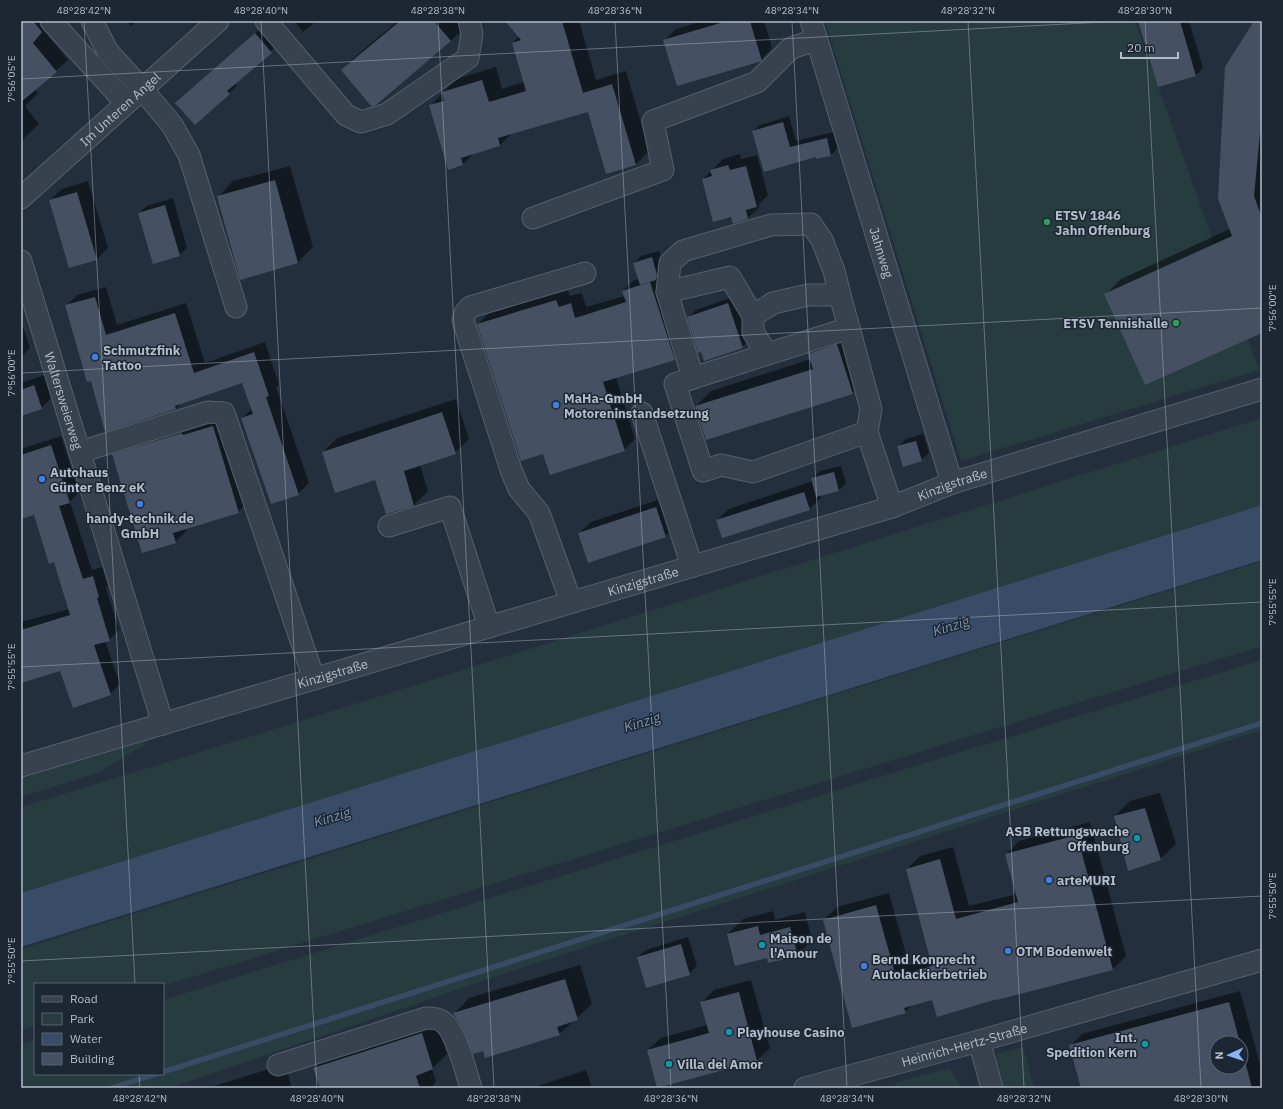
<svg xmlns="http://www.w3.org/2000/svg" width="1283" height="1109" viewBox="0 0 1283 1109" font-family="'IBM Plex Sans',sans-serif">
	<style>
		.green { fill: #263c3f }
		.water { fill: #394c67 }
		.shadow { fill: #0007; fill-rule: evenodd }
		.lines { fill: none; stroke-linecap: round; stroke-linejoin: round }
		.stream { stroke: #394c67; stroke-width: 5.5 }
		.building { fill: #455162 }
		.minor-casing { stroke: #565f6c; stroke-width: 23 }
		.minor { stroke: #38414e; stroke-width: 21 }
		.ticks { fill: none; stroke: #b4bcc9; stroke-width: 1; stroke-opacity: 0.45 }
		.leisure-dot { fill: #2e9e5b; stroke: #1d2633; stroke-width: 1.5 }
		.shop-dot { fill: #3f7fe0; stroke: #1d2633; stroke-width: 1.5 }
		.culture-dot { fill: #0f9aa8; stroke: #1d2633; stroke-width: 1.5 }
		.labels { text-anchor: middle; stroke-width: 3; stroke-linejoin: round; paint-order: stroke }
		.street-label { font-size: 13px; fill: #b4bcc9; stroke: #1d2633 }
		.poi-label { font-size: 13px; font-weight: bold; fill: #b4bcc9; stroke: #1d2633; text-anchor: start }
		.water-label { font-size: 14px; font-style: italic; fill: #7c92b1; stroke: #1d2633 }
		.neatline { fill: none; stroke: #b4bcc9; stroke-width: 1.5 }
		.ticks-label { font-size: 10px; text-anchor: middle; fill: #b4bcc9 }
	</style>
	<rect width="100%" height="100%" fill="#242f3e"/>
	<g class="green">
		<polygon points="825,21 1135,21 1259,370 961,461"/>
		<polygon points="1262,418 1262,505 21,893 21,807 320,715"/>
		<polygon points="1262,561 1262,646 163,986 163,984 35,984 35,1026 21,1030 21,949"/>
		<polygon points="1262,660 1262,730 509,972 170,1088 21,1088 21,1044 35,1040 35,1074 163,1074 163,1000 921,764"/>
		<polygon points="149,736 144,745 97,773 21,797 21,774"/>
		<polygon points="1023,1047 1034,1088 1001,1088 994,1063 997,1054"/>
		<polygon points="949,1068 958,1081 960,1088 896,1088 895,1083"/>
	</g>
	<polygon class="water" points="1262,505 1262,560 21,947 21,893"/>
	<g class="shadow">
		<polygon points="21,21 52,21 44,31 68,60 35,89 38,93 25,106 39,124 21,141"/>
		<polygon points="126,21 137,21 131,26"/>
		<polygon points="294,21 316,21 303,32"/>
		<polygon points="398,21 462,21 466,26 451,41 376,104 342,70 357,55"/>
		<polygon points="506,21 579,21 596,80 626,71 649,151 636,164 589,110 512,133 499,146 474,153 463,164 430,106 456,79 496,67 502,89 524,82 513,43 519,36"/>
		<polygon points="703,21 764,21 772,48 761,60 664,41 676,29"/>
		<polygon points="1138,21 1189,21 1203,68 1196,75 1159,86"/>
		<polygon points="1255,21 1262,21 1262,332 1105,295 1121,279 1230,229"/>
		<polygon points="263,26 278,45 234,83 237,86 195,123 177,103"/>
		<polygon points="789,116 796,141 834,132 838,148 831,155 817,155 764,170 753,131 760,125"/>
		<polygon points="740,154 741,159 757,155 768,195 759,204 759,207 748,218 734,222 732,216 703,179 723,159"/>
		<polygon points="290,166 313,247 297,263 218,197 233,181"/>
		<polygon points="88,181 108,248 96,260 50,200 62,189"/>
		<polygon points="173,198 187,248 179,255 139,213 147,206"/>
		<polygon points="659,251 685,348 675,359 616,377 635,439 624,450 544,452 478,324 489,313 567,290 570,296 582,293 586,307 625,296 623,291 634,280 639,279 634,263 641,256"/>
		<polygon points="106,287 117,325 186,303 205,363 265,342 279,385 276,387 309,483 298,494 242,418 252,409 243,381 181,403 176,409 92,380 66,306 77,295"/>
		<polygon points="736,296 750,340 742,347 702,351 688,318 696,310"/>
		<polygon points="21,321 30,348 21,357"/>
		<polygon points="852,330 867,378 852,393 696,406 711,391 811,359 810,354 825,339"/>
		<polygon points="45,375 53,397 41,408 21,414 21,383"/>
		<polygon points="456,399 469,439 455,453 420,465 428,491 414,505 386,513 376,479 323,452 337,438"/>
		<polygon points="224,416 250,500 238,512 186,528 187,530 175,542 114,455 125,443"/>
		<polygon points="923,434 929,453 921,460 898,447 906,439"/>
		<polygon points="61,436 79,492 70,502 92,570 102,567 108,586 106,588 119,630 109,640 105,641 120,684 110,694 60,670 21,682 21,622 70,609 55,561 34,514 21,518 21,449"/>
		<polygon points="841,466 846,483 838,491 820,495 821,498 809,509 717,520 729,509 813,481 812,479 820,471"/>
		<polygon points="667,497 677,525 665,536 579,533 591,522"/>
		<polygon points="21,701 23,709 21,712"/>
		<polygon points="1160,793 1176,844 1160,859 1115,816 1130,801"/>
		<polygon points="1090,822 1126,956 1113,969 998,998 933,999 913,1004 905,1012 824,920 837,907 889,893 909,965 931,958 907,869 920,856 953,847 969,906 1017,894 1006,854 1019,841"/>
		<polygon points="773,911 775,920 805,912 812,940 797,955 768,957 728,934 743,919"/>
		<polygon points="688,937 697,966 689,974 638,957 646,950"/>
		<polygon points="580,965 592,1004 559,1034 483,1049 464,1028 454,1014 469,998"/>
		<polygon points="751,980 770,1048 757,1060 648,1050 661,1038 707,1025 701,1003 714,990"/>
		<path d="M1240,991L1262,1071V1088H1082L1070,1046L1082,1034ZM1217,1043H1241V1067H1217Z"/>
		<polygon points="436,1020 447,1054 432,1069 436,1082 430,1088 320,1088 314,1068 328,1054"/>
		<polygon points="285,1064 292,1088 208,1088"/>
		<polygon points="586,1070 592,1088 532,1088"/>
	</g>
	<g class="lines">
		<g class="stream">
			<polyline points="163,1072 1262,723"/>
			<polyline points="112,1088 156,1074"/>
		</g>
	</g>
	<g class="building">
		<polygon points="21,21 33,21 42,32 33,43 57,72 21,102"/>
		<polygon points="400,21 434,21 451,41 376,105 371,106 341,70"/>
		<polygon points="505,21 562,21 583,93 612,84 636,165 606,174 588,112 498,138 500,146 461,158 463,165 448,170 429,105 444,101 442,92 482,80 489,102 526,91 512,43 521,40"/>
		<polygon points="727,21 750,21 762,61 677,86 663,40"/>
		<polygon points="1138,21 1180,21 1196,76 1158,87"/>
		<polygon points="1254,21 1262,21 1262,112 1254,196 1262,218 1262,333 1145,385 1104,294 1232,236 1218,199 1225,67"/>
		<polygon points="255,33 272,53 227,91 230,94 195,125 175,103"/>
		<polygon points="783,122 790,147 827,138 831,156 816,159 816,157 764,172 752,131"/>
		<polygon points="728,165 730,170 746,166 757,207 746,210 748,219 733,224 731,217 713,222 702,179 712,176 710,170"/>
		<polygon points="275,180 298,263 240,280 217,196"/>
		<polygon points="77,192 97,260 69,268 49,200"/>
		<polygon points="165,205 180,256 153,264 138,213"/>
		<polygon points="652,257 657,275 656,280 640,285 633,263"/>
		<polygon points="650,282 675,360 603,382 625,451 550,475 543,454 521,461 477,324 556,300 559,307 571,303 575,318 626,302 622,291"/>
		<polygon points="95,297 106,335 175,313 194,373 254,352 269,396 266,397 299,495 271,504 241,418 253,414 242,383 175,406 176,409 105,432 91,381 87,382 65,305"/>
		<polygon points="728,303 743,348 704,361 701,352 698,353 687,317"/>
		<polygon points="837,344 853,394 706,440 695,406 813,369 808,354"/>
		<polygon points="34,385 42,409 21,416 21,390"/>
		<polygon points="442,412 456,454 404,471 414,506 386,514 375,480 335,493 322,452"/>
		<polygon points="213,426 239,513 173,533 176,543 142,553 112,454 182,433 183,435"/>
		<polygon points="916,441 922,461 903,467 897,446"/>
		<polygon points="51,445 70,503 59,506 83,579 93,576 99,597 97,598 110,641 94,645 111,695 73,708 60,671 21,683 21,630 70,615 54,562 49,564 34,515 21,519 21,455"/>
		<polygon points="834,472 839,491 816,497 811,478"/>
		<polygon points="804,492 810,510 722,538 716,520"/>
		<polygon points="656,507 666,537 588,563 578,533"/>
		<polygon points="1145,808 1161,860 1128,871 1114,816"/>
		<polygon points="1077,835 1113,970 997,1000 997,999 937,1017 932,1000 904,1008 906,1013 852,1028 823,920 876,905 896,977 932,966 906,869 940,859 956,919 1018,902 1005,854"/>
		<polygon points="758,926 760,935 790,927 798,956 768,963 767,958 735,966 727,934"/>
		<polygon points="681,944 690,975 646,988 637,957"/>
		<polygon points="565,979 578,1020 557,1027 560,1035 485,1058 483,1051 473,1054 463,1029 453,1013"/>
		<polygon points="739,992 757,1061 657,1088 647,1050 709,1033 700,1002"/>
		<polygon points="1229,1002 1240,1043 1217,1043 1217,1067 1241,1067 1241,1046 1252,1088 1081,1088 1069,1045"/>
		<polygon points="422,1033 433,1069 416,1076 420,1088 320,1088 313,1068"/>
	</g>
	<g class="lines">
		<g class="minor-casing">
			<g id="minor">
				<polyline points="51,21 126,103"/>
				<polyline points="92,21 108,52 142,89 172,125 189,155 236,307"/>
				<polyline points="266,21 346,115 361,122 387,114 468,58 472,34 469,21"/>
				<path id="s1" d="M811,21L952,483"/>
				<path id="s2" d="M21,198L218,21"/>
				<polyline points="533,218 663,170 653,121 757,82 791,48 816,40"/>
				<path id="s3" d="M21,261L163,724"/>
				<polyline points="667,292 670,263 683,251 771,225 811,224 822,240 834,271 840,295"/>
				<polyline points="753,316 753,332 767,354"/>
				<polyline points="849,328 693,378 667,292 730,277 753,316 773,303 808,295 840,295 871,409 867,432 892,507"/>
				<polyline points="693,378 675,384 703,471 721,465 753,472 867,432"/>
				<polyline points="642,413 692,566"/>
				<polyline points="80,452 208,412 224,413 314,679"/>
				<polyline points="389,526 450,507 489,627"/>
				<polyline points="571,602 539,513 519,489 511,470 463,320 465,313 470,307 585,273"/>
				<path id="s4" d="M21,766L892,507L952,483L1262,389"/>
				<polyline points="979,1041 992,1088"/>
				<path d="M278,1065L426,1018C432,1018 438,1018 443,1022C456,1031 466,1072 471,1088"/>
				<path id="s5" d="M805,1088L979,1041L1262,960"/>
			</g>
		</g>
		<use href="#minor" class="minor"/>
	</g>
	<path class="ticks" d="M84,21L135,984M261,21L317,1088M438,21L494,1088M615,21L671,1088M792,21L847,1088M968,21L1024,1088M1145,21L1201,1088M21,79L1123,21M21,373L1262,308M21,667L1262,602M21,961L1262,896M139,1074L140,1088"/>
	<g class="leisure-dot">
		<circle cx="1047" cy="222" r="4"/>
		<circle cx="1176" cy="323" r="4"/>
	</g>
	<g class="shop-dot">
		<circle cx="95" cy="357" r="4"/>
		<circle cx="556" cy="405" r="4"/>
		<circle cx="42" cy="479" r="4"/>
		<circle cx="140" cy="504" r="4"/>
		<circle cx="1049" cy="880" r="4"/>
		<circle cx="1008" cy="951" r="4"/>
		<circle cx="864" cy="966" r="4"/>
	</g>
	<g class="culture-dot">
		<circle cx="1137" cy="838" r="4"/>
		<circle cx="762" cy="945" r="4"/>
		<circle cx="729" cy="1032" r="4"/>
		<circle cx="1145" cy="1044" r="4"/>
		<circle cx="669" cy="1064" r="4"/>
	</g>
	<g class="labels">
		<g class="street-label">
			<text dy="5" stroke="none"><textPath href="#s2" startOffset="133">Im Unteren Angel</textPath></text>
			<text dy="5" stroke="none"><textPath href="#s1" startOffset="242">Jahnweg</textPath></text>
			<text dy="5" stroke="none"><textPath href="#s3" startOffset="146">Waltersweierweg</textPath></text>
			<text dy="5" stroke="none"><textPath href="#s4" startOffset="973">Kinzigstraße</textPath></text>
			<text dy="5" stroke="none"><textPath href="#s4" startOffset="649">Kinzigstraße</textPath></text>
			<text dy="5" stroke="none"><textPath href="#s4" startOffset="325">Kinzigstraße</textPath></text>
			<text dy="5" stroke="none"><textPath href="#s5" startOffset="165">Heinrich-Hertz-Straße</textPath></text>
		</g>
		<g class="poi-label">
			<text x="1055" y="220">ETSV 1846<tspan x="1055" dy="15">Jahn Offenburg</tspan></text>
			<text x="1168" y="328" text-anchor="end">ETSV Tennishalle</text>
			<text x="103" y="355">Schmutzfink<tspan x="103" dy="15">Tattoo</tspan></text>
			<text x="564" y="403">MaHa-GmbH<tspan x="564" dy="15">Motoreninstandsetzung</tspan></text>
			<text x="50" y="477">Autohaus<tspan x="50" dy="15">Günter Benz eK</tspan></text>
			<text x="140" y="523" text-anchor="middle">handy-technik.de<tspan x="140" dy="15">GmbH</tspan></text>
			<text x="1129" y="836" text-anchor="end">ASB Rettungswache<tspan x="1129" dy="15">Offenburg</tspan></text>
			<text x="1057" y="885">arteMURI</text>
			<text x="770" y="943">Maison de<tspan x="770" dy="15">l'Amour</tspan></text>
			<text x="1016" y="956">OTM Bodenwelt</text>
			<text x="872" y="964">Bernd Konprecht<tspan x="872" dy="15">Autolackierbetrieb</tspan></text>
			<text x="737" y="1037">Playhouse Casino</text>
			<text x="1137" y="1042" text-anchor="end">Int.<tspan x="1137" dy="15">Spedition Kern</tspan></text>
			<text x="677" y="1069">Villa del Amor</text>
		</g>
		<g class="water-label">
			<text transform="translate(951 626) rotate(-17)" y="5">Kinzig</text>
			<text transform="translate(642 722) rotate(-17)" y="5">Kinzig</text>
			<text transform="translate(332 817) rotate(-17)" y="5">Kinzig</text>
		</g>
	</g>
	<rect width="1283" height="1109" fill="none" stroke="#1d2633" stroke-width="44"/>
	<rect x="34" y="983" width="130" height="92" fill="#1d2633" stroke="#59626f"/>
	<rect x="42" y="996" width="20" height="6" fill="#38414e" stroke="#59626f"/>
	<text x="70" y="1003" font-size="12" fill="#b4bcc9">Road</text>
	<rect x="42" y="1013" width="20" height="12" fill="#263c3f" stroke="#59626f"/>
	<text x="70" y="1023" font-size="12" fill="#b4bcc9">Park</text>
	<rect x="42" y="1033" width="20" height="12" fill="#394c67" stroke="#59626f"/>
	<text x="70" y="1043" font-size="12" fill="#b4bcc9">Water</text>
	<rect x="42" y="1053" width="20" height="12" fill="#455162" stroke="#59626f"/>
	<text x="70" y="1063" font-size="12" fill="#b4bcc9">Building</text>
	<g transform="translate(1229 1055) rotate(267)"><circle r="19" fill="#1d2633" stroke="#59626f"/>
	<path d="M0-3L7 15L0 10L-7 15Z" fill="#8ab4f8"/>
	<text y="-6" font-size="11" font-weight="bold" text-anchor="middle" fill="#b4bcc9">N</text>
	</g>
	<path d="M1121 52v6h57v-6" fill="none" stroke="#b4bcc9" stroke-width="2"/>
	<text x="1127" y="52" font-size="12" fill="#b4bcc9" stroke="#1d2633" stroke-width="3" paint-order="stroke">20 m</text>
	<rect x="22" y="22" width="1239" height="1065" class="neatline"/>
	<g class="ticks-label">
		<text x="84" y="14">48°28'42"N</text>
		<text x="261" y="14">48°28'40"N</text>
		<text x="438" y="14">48°28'38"N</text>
		<text x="615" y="14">48°28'36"N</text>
		<text x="792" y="14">48°28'34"N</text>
		<text x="968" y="14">48°28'32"N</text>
		<text x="1145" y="14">48°28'30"N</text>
		<text transform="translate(11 79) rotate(-90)" y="4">7°56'05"E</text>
		<text transform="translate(1272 308) rotate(-90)" y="4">7°56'00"E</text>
		<text transform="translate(11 373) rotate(-90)" y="4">7°56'00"E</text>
		<text transform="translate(1272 602) rotate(-90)" y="4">7°55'55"E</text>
		<text transform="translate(11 667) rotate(-90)" y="4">7°55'55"E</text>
		<text transform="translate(1272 896) rotate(-90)" y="4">7°55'50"E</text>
		<text transform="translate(11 961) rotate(-90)" y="4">7°55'50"E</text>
		<text x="140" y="1102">48°28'42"N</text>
		<text x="317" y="1102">48°28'40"N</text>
		<text x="494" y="1102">48°28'38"N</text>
		<text x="671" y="1102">48°28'36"N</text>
		<text x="847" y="1102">48°28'34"N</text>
		<text x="1024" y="1102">48°28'32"N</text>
		<text x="1201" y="1102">48°28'30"N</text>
	</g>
</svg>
